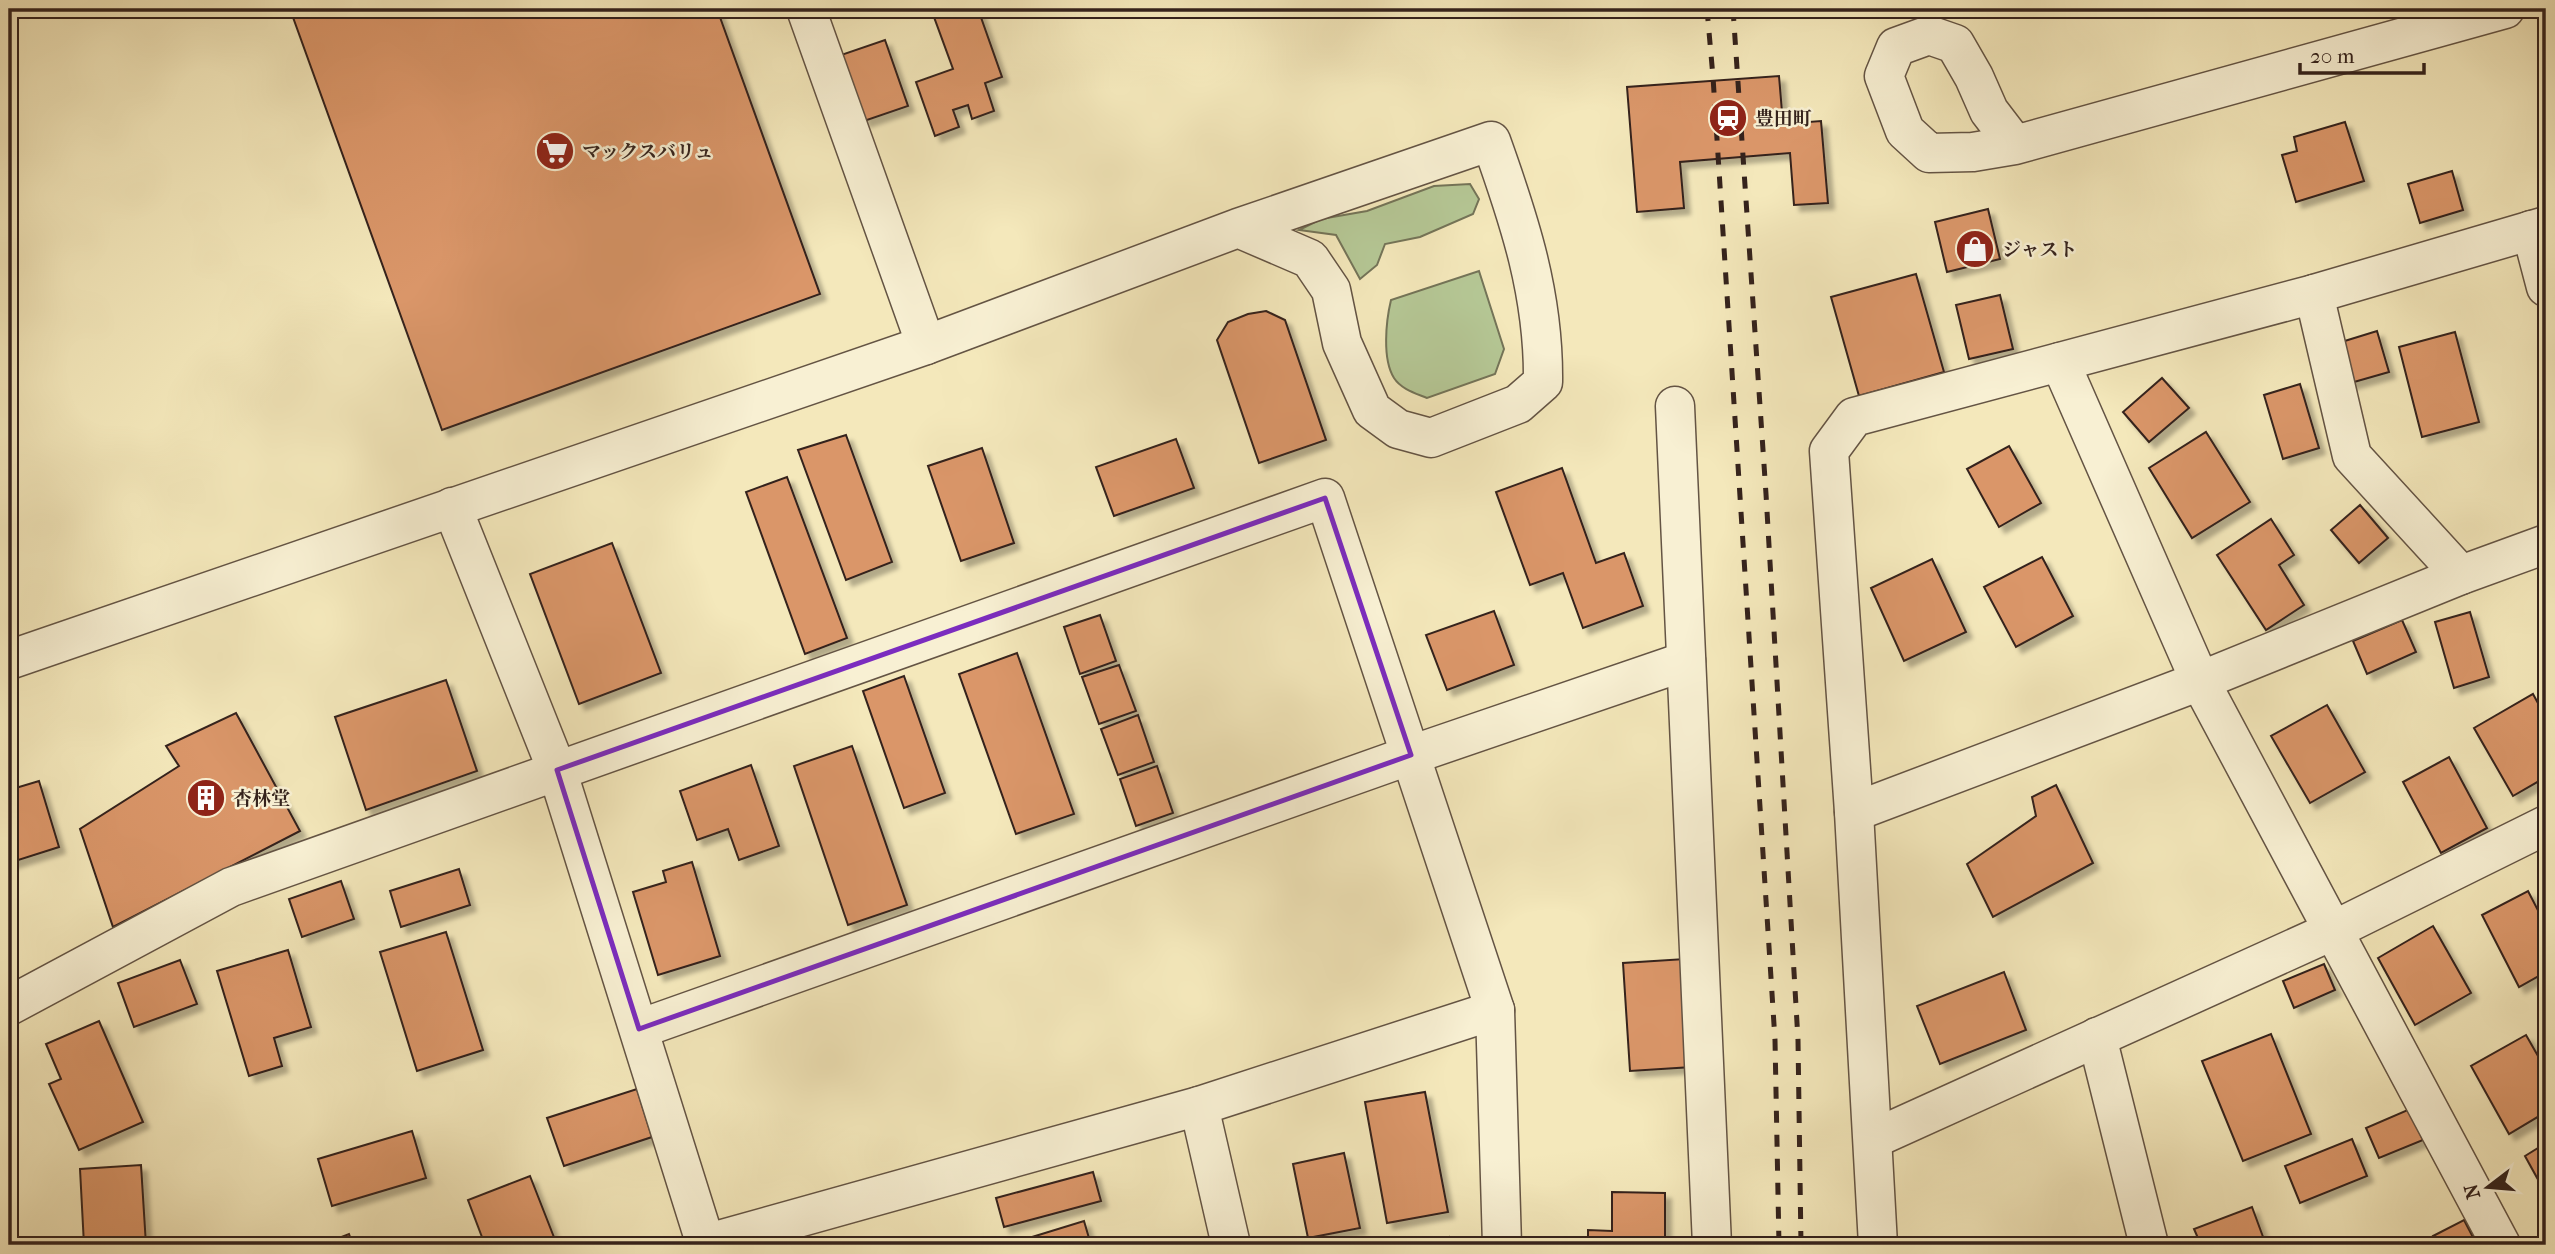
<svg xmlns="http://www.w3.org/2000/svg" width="2555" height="1254" viewBox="0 0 2555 1254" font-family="'IM FELL French Canon','Noto Serif JP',serif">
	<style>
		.green { fill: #b5c795; stroke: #747458; stroke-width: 2 }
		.building { fill: #da9669; stroke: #34221c; stroke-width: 2; filter: url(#shadow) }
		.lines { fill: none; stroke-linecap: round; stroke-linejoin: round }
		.minor-casing { stroke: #645444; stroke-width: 41 }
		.minor { stroke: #f8f0d3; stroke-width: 38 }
		.rail { stroke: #34221c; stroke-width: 5; stroke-dasharray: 12 12; stroke-linecap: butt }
		.marked { fill: none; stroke: #7b2cbf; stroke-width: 5; stroke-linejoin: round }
		.labels { text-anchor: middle; stroke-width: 5; stroke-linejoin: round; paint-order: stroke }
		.poi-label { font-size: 19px; font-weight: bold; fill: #34221c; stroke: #f8f0d3; text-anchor: start }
	</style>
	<defs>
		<filter id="shadow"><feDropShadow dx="6" dy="6" stdDeviation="2" flood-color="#0004"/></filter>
	</defs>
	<rect width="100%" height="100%" fill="#f4e8bb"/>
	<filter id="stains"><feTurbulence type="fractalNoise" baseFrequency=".00286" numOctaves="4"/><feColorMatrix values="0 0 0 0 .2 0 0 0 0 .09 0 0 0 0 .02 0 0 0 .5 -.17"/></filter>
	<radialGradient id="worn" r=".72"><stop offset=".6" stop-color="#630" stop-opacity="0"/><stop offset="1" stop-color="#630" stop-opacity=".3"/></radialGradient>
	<g class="green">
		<polygon points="1470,184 1479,199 1473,214 1420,237 1385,244 1377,265 1360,279 1336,235 1299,230 1321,219 1367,211 1434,186"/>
		<path d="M1479,271L1504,349L1495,374L1427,398C1415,393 1401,389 1394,378C1382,359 1386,321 1391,300Z"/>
	</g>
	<g class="building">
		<polygon points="290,9 717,9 820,294 442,430"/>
		<polygon points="956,9 978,9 1002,77 985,83 994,111 972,119 968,105 953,110 959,127 935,136 916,82 953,69 934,17"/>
		<polygon points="885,40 908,106 864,121 841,55"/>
		<polygon points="1779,76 1783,124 1821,121 1828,203 1794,205 1790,153 1680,162 1684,208 1637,212 1627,87"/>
		<polygon points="2345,122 2364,181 2296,202 2282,155 2297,151 2294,137"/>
		<polygon points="2452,171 2463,210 2420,223 2408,184"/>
		<polygon points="1988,209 2000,259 1947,272 1935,222"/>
		<polygon points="1916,274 1944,372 1859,396 1831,297"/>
		<polygon points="2000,295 2013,349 1969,359 1956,305"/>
		<polygon points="1266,311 1285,320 1326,440 1259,463 1217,340 1228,322 1248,314"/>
		<polygon points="2377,331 2389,372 2347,384 2335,344"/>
		<polygon points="2455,332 2479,422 2422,437 2399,347"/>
		<polygon points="2162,378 2189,408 2149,442 2123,412"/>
		<polygon points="2300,384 2319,448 2283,459 2264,395"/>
		<polygon points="2206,432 2250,502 2192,538 2149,468"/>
		<polygon points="846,435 892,562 846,580 798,450"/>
		<polygon points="1176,439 1194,488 1114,516 1096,467"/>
		<polygon points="2009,446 2041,503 1999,527 1967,469"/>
		<polygon points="982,448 1014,543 961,561 928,466"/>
		<polygon points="1562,468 1596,563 1624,553 1643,606 1583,628 1563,573 1530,585 1496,492"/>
		<polygon points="787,477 847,638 805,654 746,492"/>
		<polygon points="2360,505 2388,538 2359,563 2331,530"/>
		<polygon points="2271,519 2294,555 2279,565 2304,605 2266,630 2217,555"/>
		<polygon points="612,543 661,673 579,704 530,574"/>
		<polygon points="2042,557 2073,616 2016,647 1984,587"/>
		<polygon points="1932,559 1966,632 1904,661 1871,588"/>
		<polygon points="1494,611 1514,665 1447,690 1426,635"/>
		<polygon points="2470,612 2489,677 2454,688 2435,622"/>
		<polygon points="1100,615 1116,661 1080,674 1064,627"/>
		<polygon points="2402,620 2416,652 2367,674 2353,641"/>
		<polygon points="1017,653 1074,814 1016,834 959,674"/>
		<polygon points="1119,665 1136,711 1099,724 1082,677"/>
		<polygon points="904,676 945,793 904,808 863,691"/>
		<polygon points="446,680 477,771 366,810 335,717"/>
		<polygon points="2533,694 2546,718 2546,777 2513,796 2474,728"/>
		<polygon points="2327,705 2365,772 2310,803 2271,736"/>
		<polygon points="236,713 300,831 113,927 80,829 179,766 166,746"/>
		<polygon points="1138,715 1154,762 1118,775 1101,729"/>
		<polygon points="852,746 907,905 848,925 794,766"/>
		<polygon points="2449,757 2487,828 2441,853 2403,782"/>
		<polygon points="751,765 779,846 739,860 728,829 697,840 680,791"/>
		<polygon points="1157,766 1173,813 1136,826 1120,779"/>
		<polygon points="39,781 59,847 9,863 9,790"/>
		<polygon points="2056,785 2093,863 1993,917 1967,864 2036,816 2032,797"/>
		<polygon points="692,862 720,956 658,975 633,892 666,882 663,871"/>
		<polygon points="459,869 470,905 401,927 390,891"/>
		<polygon points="341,881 354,919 302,937 289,899"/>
		<polygon points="2528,891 2546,926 2546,972 2519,987 2482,915"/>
		<polygon points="2433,926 2471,993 2415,1025 2378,958"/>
		<polygon points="446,932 483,1050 417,1071 380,952"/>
		<polygon points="288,950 311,1027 274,1038 282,1066 249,1076 217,971"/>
		<polygon points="1685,959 1692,1067 1630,1071 1623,963"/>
		<polygon points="180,960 197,1004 134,1027 118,983"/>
		<polygon points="2324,964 2335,990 2294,1008 2283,981"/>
		<polygon points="2004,972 2026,1030 1940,1064 1917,1006"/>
		<polygon points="99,1021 143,1122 79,1150 49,1084 61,1079 46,1044"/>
		<polygon points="2271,1034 2311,1134 2243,1161 2202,1061"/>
		<polygon points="2526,1035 2546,1070 2546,1112 2509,1134 2471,1066"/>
		<polygon points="637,1089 652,1137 564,1166 547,1118"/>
		<polygon points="1425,1092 1448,1212 1387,1223 1365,1102"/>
		<polygon points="2410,1109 2423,1140 2379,1158 2366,1128"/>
		<polygon points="412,1131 426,1178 332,1206 318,1159"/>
		<polygon points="2352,1139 2367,1176 2300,1203 2285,1166"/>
		<polygon points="2546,1143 2546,1194 2525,1156"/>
		<polygon points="1344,1153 1360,1228 1308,1238 1293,1164"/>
		<polygon points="141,1165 146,1245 84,1245 80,1169"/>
		<polygon points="1093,1172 1101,1201 1004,1227 996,1198"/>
		<polygon points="530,1176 557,1245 485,1245 468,1200"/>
		<polygon points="1612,1192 1665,1193 1665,1245 1588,1245 1588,1230 1612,1231"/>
		<polygon points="2252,1207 2266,1245 2201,1245 2194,1229"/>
		<polygon points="2464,1220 2477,1245 2438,1245 2433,1236"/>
		<polygon points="1084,1221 1091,1245 1006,1245"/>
		<polygon points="349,1234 353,1245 321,1245"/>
		<polygon points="1449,1237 1451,1245 1408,1245"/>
	</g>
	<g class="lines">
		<g class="minor-casing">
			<g id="minor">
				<polyline points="806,9 926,345"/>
				<polyline points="2015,145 1989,111 1974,77 1955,44 1929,35 1896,47 1884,76 1905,131 1929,153 1973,152 2015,145 2505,9"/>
				<polyline points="2531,230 2546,287"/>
				<polyline points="2314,294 2352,456 2461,575"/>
				<polyline points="2060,362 2200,681 2501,1245"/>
				<polyline points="1675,406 1712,1245"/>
				<polyline points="452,507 557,770 706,1245"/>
				<path d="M9,660L926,345L1238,228L1491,141C1520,222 1544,295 1543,382L1518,404L1431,438L1398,429L1372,410L1342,343L1331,290L1310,259L1238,228"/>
				<polyline points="1854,812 2200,681 2461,575 2546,544"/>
				<polyline points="9,1006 231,887 1325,498 1495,1010 1502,1245"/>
				<polyline points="639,1029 1411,755 1686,661"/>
				<polyline points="2097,1037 2149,1245"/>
				<polyline points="1199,1106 1231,1245"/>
				<polyline points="1873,1139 2332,931 2546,825"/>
				<polyline points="701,1245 1199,1106 1495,1010"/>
				<polyline points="1878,1245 1854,812 1829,451 1854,417 2314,294 2546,226"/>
			</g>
		</g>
		<use href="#minor" class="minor"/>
		<g class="rail">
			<polyline points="1707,9 1713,77 1775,1040 1779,1245"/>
			<polyline points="1733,9 1766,494 1798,1040 1801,1245"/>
		</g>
	</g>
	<path class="marked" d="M1325,498L1411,755L639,1029L557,770Z"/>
	<defs>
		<g id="station-disc" transform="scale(2.0125)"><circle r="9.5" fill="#8f2418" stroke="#f8f0d3"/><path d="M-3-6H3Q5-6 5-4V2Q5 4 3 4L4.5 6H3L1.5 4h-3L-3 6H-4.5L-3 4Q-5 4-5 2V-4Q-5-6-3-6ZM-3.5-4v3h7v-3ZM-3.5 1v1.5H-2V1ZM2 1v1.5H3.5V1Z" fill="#fff"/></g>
		<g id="supermarket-disc" transform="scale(2.0125)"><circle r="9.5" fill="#8f2418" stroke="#f8f0d3"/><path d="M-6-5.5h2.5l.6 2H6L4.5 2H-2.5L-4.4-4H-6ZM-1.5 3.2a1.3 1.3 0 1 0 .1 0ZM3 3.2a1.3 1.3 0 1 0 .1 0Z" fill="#fff"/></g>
		<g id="shop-disc" transform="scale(2.0125)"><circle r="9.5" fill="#8f2418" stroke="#f8f0d3"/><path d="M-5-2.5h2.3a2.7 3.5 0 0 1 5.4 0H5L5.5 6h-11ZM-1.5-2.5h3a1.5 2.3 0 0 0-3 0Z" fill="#fff"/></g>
		<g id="building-disc" transform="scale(2.0125)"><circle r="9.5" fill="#8f2418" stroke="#f8f0d3"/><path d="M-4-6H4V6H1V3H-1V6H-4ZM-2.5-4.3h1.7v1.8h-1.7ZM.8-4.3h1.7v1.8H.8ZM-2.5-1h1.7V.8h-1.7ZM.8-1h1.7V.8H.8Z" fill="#fff"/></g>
	</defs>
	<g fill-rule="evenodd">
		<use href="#station-disc" x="1728" y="118"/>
		<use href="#supermarket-disc" x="555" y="151"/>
		<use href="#shop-disc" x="1975" y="249"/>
		<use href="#building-disc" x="206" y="798"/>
	</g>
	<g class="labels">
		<g class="poi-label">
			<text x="1755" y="125">豊田町</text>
			<text x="582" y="158">マックスバリュ</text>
			<text x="2002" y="256">ジャスト</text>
			<text x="233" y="805">杏林堂</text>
		</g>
	</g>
	<rect width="2555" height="1254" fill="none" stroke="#f4e8bb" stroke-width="35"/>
	<rect x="10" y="10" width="2534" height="1233" fill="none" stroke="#34221c" stroke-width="3.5"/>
	<rect x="18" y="18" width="2520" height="1219" fill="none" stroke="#34221c" stroke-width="2"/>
	<g transform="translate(2488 1187) rotate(254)" stroke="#f8f0d3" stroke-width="5" paint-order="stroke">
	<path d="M0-5L12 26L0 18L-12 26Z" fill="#34221c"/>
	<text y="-10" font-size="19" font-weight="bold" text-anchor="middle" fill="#34221c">N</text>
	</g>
	<path d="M2300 63v10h124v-10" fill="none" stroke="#34221c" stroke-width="3.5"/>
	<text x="2310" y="63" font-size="21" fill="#34221c" stroke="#f8f0d3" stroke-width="5" paint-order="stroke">20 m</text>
	<rect width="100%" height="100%" filter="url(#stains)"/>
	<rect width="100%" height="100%" fill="url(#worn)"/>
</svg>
